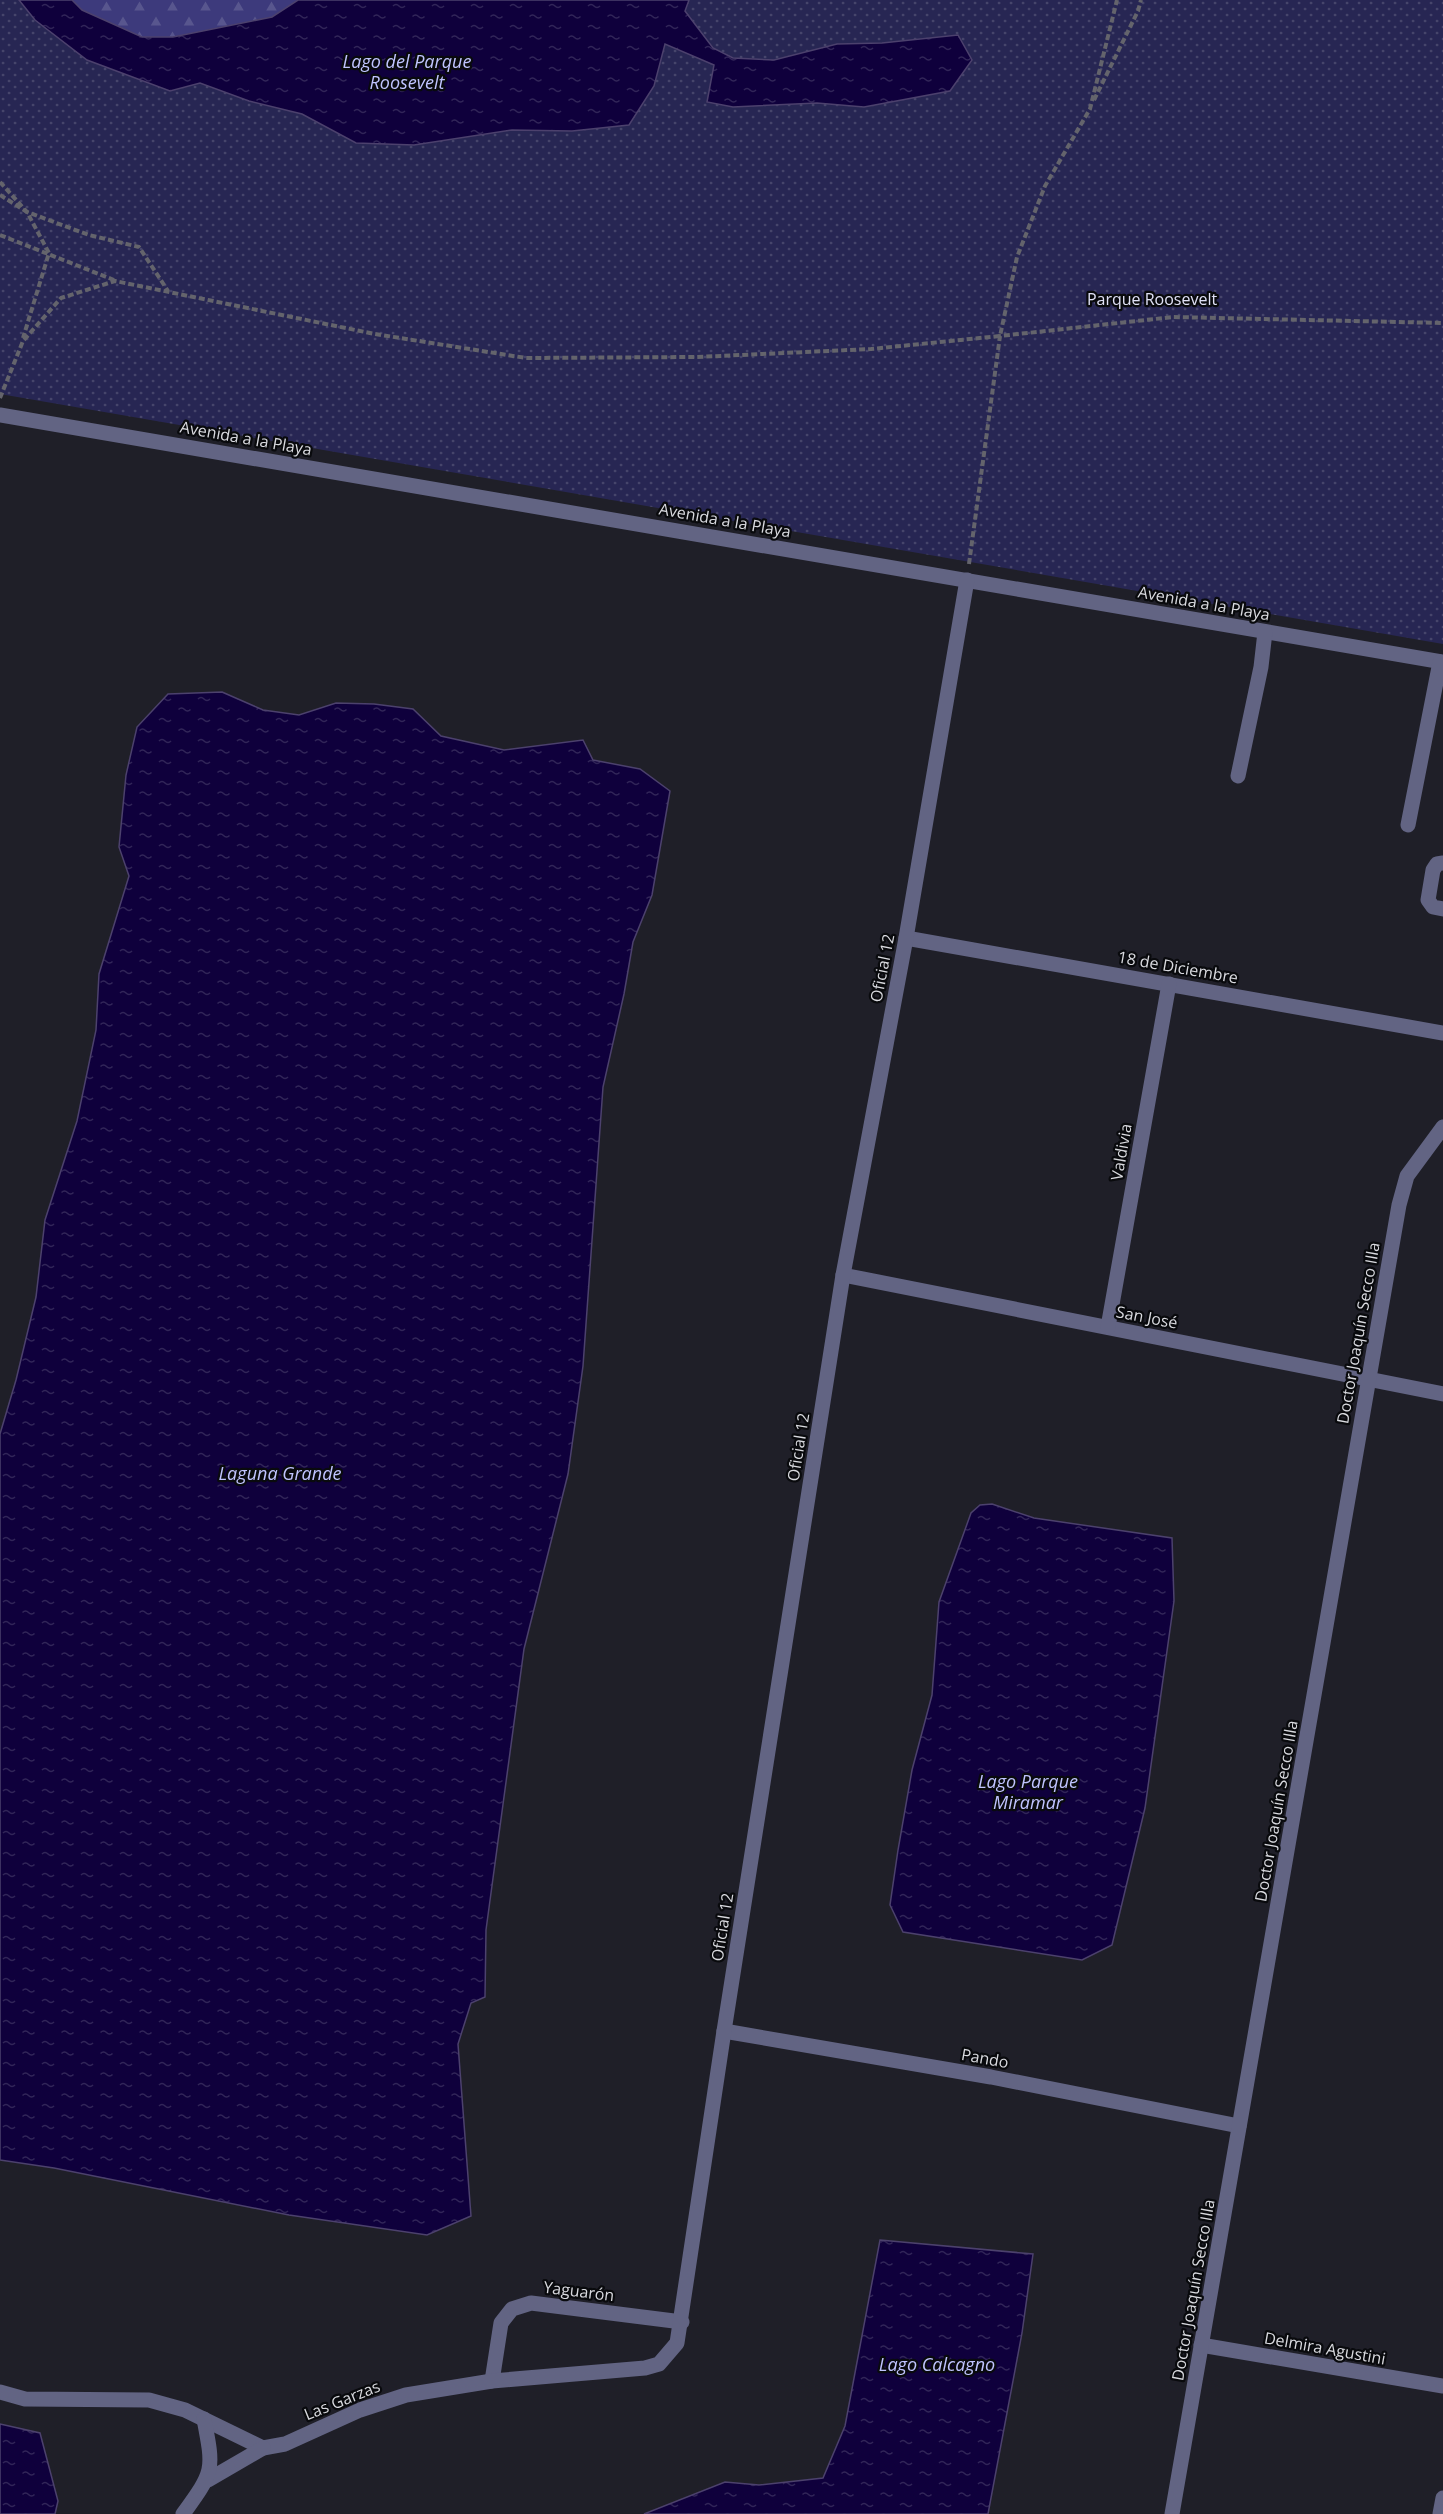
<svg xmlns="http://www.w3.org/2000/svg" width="1443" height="2514" font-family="'Open Sans',sans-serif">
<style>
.grass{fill:url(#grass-dots)}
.forest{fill:url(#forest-firs)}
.water{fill:url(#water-ripples);stroke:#4c416d;stroke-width:1.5}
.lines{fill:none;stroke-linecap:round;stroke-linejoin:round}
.path{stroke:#64646c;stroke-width:4;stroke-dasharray:6 3;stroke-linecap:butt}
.minor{stroke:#626483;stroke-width:15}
.labels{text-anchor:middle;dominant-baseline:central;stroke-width:4.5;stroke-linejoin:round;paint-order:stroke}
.park-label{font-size:16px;fill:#e0e1f6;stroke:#090a0d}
.street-label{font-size:16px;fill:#d9dadf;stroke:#090a0d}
.water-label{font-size:18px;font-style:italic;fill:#c0c4ff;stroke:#090a0d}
</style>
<defs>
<pattern id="grass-dots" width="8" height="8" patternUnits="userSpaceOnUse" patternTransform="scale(1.5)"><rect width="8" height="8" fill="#272653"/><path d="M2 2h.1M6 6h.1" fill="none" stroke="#46456b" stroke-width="1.8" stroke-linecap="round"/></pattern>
<pattern id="forest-firs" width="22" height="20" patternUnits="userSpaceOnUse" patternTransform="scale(1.5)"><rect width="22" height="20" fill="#3d3a7c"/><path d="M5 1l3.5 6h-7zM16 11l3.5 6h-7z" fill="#58568e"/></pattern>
<pattern id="water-ripples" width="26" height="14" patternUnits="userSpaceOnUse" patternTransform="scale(1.5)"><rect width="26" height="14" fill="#0f003c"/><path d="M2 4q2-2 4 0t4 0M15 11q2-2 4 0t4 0" fill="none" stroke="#312558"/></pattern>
</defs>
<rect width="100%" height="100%" fill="#1f1f28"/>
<!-- grass -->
<path class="grass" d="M 0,0 L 19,0 L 35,20 L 170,91 L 200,83 L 249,101 L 302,114 L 356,143 L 414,145 L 512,130 L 572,131 L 629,125 L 654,86 L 665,44 L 817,103 L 864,107 L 950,91 L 972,60 L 882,43 L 837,44 L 774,60 L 733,58 L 713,48 L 685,11 L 689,0 L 1443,0 L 1443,644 L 0,394 Z"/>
<!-- forest -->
<path class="forest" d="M 72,0 L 298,0 L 272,17 L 173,37 L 142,37 L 82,10 Z"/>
<!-- water -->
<g class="water">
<path d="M 19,0 L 72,0 L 82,10 L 142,37 L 173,37 L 272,17 L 298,0 L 689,0 L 685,11 L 713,48 L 733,58 L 774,60 L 837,44 L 882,43 L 958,35 L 972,60 L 950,91 L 864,107 L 817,103 L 733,107 L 707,102 L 714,65 L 665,44 L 654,86 L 629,125 L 572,131 L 512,130 L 414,145 L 356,143 L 302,114 L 249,101 L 200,83 L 170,91 L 87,60 L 35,20 Z"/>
<path d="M 222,692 L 263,710 L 299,715 L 336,703 L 374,704 L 413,709 L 441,736 L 504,750 L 583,740 L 593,760 L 640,769 L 670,791 L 652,895 L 633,942 L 624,994 L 603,1087 L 583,1366 L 568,1474 L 524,1649 L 486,1930 L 485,1997 L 471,2003 L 458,2044 L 471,2216 L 427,2235 L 289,2215 L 54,2168 L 0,2160 L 0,1434 L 16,1380 L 36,1297 L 45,1220 L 77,1121 L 96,1030 L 99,974 L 129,876 L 119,847 L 126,775 L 137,727 L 168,694 Z"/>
<path d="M 992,1504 L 1034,1518 L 1172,1538 L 1174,1601 L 1145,1808 L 1112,1945 L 1082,1960 L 903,1932 L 890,1905 L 898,1850 L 912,1770 L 932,1695 L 939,1602 L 971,1513 L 980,1505 Z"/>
<path d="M 880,2240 L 1033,2254 L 1022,2333 L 988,2514 L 644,2514 L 725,2482 L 759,2485 L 823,2478 L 845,2426 Z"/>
<path d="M 0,2424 L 40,2433 L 58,2501 L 55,2514 L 0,2514 Z"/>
</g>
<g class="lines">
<!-- path -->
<g class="path">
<path d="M 1094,100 L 1138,11 L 1141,0"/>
<path d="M 0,182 L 27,212 L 89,235 L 139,247 L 168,291"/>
<path d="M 0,195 L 27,212 L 49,253 L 23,338"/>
<path d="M 0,235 L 114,280"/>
<path d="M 0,398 L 23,341 L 61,298 L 115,281 L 375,334 L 526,358 L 697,357 L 871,349 L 1000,336 L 1017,257 L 1045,186 L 1090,109 L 1117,0"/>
<path d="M 969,564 L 1000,336 L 1173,317 L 1443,323"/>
</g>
<!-- minor -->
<g class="minor">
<path d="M 0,415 L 1443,662"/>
<path d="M 1238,776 L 1261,667 L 1265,632"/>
<path d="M 1408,825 L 1440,662"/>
<path d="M 1443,863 L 1437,864 L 1433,870 L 1428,900 L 1433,907 L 1443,909"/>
<path d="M 906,938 L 1443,1033"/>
<path d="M 843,1275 L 1443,1394"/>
<path d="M 1108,1327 L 1169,984"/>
<path d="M 724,2031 L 991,2077 L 1239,2126"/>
<path d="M 1201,2345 L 1443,2386"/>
<path d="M 492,2381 L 501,2323 L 512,2309 L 531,2303 L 682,2322"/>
<path d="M 0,2392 L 25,2399 L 149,2400 L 185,2410 L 263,2448 L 285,2444 L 360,2410 L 406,2395 L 492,2381 L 645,2368 L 659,2364 L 677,2343 L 724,2031 L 843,1275 L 906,938 L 967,580"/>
<path d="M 208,2480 L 263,2448"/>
<path d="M 183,2514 C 214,2471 214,2471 204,2419"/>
<path d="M 1172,2514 L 1399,1205 L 1407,1176 L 1443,1127"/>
<path d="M 1440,2514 L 1443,2498"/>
</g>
</g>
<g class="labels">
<!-- park labels -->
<g class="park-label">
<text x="1152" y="299">Parque Roosevelt</text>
</g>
<!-- street labels -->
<g class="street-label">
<text transform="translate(246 438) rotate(10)">Avenida a la Playa</text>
<text transform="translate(725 520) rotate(10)">Avenida a la Playa</text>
<text transform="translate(1204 603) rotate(10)">Avenida a la Playa</text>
<text transform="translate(1178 967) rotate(10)">18 de Diciembre</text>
<text transform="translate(882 968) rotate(-79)">Oficial 12</text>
<text transform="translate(1121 1152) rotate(-80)">Valdivia</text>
<text transform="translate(1147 1317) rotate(11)">San José</text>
<text transform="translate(1358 1333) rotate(-80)">Doctor Joaquín Secco Illa</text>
<text transform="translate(798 1447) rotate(-81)">Oficial 12</text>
<text transform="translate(1276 1811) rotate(-80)">Doctor Joaquín Secco Illa</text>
<text transform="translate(722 1927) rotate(-81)">Oficial 12</text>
<text transform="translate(985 2058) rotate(10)">Pando</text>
<text transform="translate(1193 2290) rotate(-80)">Doctor Joaquín Secco Illa</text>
<text transform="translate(579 2291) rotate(7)">Yaguarón</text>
<text transform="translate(1325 2348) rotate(10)">Delmira Agustini</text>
<text transform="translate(342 2400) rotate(-22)">Las Garzas</text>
</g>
<!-- water labels -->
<g class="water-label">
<text x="407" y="61">Lago del Parque<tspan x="407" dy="21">Roosevelt</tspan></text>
<text x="280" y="1473">Laguna Grande</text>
<text x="1028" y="1781">Lago Parque<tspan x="1028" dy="21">Miramar</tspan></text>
<text x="937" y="2364">Lago Calcagno</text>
</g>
</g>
</svg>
